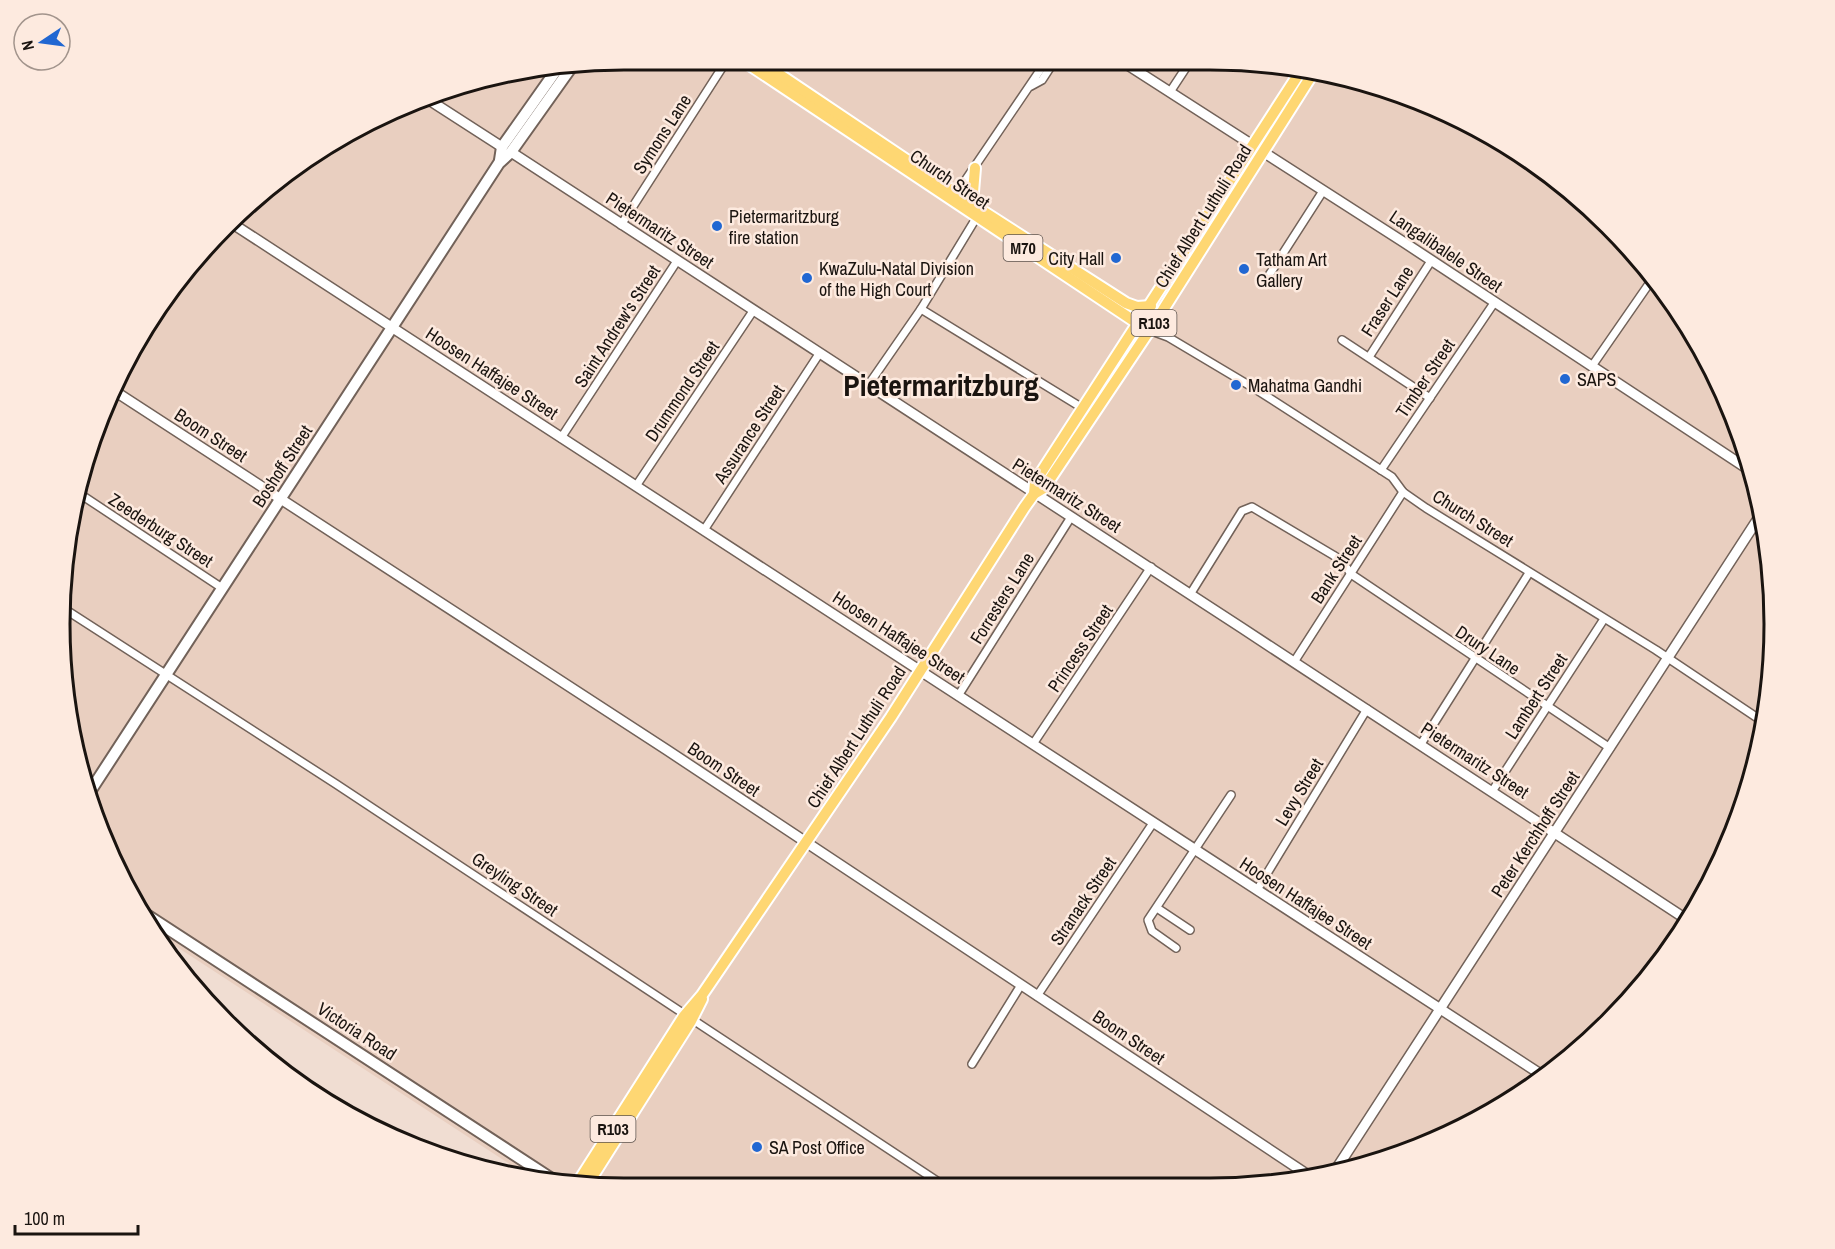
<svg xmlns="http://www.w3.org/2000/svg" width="1835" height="1249" font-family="'Archivo Narrow',sans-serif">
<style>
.built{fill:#e9cfc0}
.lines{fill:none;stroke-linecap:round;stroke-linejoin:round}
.minor-casing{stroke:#726259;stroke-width:10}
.tertiary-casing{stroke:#726259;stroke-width:12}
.secondary-casing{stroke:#726259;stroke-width:14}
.primary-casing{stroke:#fff;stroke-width:14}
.minor{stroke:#fff;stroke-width:7}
.tertiary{stroke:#fff;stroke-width:9}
.secondary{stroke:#fff;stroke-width:10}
.primary{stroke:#fed773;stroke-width:10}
.poi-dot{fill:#2167d2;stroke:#fdeadf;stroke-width:2}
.labels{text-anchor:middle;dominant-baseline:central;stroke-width:5;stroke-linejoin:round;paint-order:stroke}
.shield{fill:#fdeadf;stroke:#5e544e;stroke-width:1.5}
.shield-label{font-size:16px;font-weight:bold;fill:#1a1410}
.street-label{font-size:18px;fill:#1a1410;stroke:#fdeadf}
.poi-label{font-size:18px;fill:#1a1410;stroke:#fdeadf;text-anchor:start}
.town-label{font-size:30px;font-weight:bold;fill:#1a1410;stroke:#fdeadf}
.rim{fill:none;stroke:#1a1410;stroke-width:3}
</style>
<rect width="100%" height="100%" fill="#f0ddd2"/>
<!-- built -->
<path class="built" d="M 625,60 L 1210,60 L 1320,71 L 1460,118 L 1609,225 L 1680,311 L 1732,408 L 1764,514 L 1775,624 L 1764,734 L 1732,840 L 1680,938 L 1610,1023 L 1524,1094 L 1427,1146 L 1321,1178 L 1211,1189 L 625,1189 L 534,1180 L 157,934 L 135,906 L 71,735 L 61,587 L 103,409 L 177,281 L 311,155 L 443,90 Z"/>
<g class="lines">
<defs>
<g id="minor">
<path d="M 1031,86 L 1042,80 L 1055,60"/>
<path d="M 1170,92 L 1191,60"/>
<path d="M 954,197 L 1047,60"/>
<path d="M 621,225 L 727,60"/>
<path d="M 1264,283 L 1323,191"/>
<path d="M 921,309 L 1084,409"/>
<path d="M 1149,330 L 1168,337 L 1257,390 L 1392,477 L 1403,492 L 1426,508 L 1656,650 L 1765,723"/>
<path d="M 1342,340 L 1430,398"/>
<path d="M 1369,357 L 1431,261"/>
<path d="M 1592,366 L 1653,278"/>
<path d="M 869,384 L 921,309 L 978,215"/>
<path d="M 561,438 L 677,261"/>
<path d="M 1381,470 L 1494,303"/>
<path d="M 636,486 L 753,311"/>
<path d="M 83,496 L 222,588"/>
<path d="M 704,530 L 819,354"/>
<path d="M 1191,593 L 1242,511 L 1252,507 L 1333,555 L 1342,561 L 1351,574 L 1610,748"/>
<path d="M 63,608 L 336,784 L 949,1189"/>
<path d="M 1294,662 L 1403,492"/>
<path d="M 958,696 L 1071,517"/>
<path d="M 1033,744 L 1151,567"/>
<path d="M 1421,744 L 1529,573"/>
<path d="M 1493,790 L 1604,619"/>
<path d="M 1257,890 L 1367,709"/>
<path d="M 1157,908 L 1190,930"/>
<path d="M 1176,948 L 1152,931 L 1148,920 L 1231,795"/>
<path d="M 1037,996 L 1153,823"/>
<path d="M 972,1064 L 1021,985"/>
</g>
<g id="tertiary">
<path d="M 1120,60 L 1405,243 L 1751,471"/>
<path d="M 426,98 L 502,147"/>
<path d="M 511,152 C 903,410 1298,662 1689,921"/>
<path d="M 236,226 L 1545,1077"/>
<path d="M 113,390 L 667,750 L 1314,1179"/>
<path d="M 1333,1174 L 1763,511"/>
</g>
<g id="secondary">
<path d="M 500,160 L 502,147 L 555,72"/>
<path d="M 91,790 L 499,163 L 511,152 L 570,69"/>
<path d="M 136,908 L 558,1183"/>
</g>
<g id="primary">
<path d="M 742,60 L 1140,325"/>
<path d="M 758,60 L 981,210 L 1126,303 L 1137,307 L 1151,306"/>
<path d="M 972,204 L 975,168"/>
<path d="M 1034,494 L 1035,482 L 1302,69"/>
<path d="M 577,1184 L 684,1016 L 702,995 L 891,717 L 1024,508 L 1034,494 L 1044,488 L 1163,310 L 1315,70"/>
<path d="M 587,1185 L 691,1021 L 702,999"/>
</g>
</defs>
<!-- minor casing -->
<use href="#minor" class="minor-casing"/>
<!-- tertiary casing -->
<use href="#tertiary" class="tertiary-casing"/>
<!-- secondary casing -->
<use href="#secondary" class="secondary-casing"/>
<!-- primary casing -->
<use href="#primary" class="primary-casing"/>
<!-- minor -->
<use href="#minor" class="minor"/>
<!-- tertiary -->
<use href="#tertiary" class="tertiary"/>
<!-- secondary -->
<use href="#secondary" class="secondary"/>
<!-- primary -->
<use href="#primary" class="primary"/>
</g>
<!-- markers -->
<g class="poi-dot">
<circle cx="717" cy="226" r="6"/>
<circle cx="1116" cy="258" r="6"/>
<circle cx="1244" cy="269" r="6"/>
<circle cx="807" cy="278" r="6"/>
<circle cx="1565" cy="379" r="6"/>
<circle cx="1236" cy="385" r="6"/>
<circle cx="757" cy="1147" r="6"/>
</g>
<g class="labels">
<!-- shield labels -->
<g class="shield">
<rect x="1003.5" y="235" width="39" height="26" rx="4.5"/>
<rect x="1131.5" y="310" width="45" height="26" rx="4.5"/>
<rect x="590.5" y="1116" width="45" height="26" rx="4.5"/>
</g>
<g class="shield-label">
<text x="1023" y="248">M70</text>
<text x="1154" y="323">R103</text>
<text x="613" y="1129">R103</text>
</g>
<!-- street labels -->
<g class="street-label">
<text transform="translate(662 134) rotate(-57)">Symons Lane</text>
<text transform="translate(950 179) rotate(34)">Church Street</text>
<text transform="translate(1203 216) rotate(-58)">Chief Albert Luthuli Road</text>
<text transform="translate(660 230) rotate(33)">Pietermaritz Street</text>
<text transform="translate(1446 251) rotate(34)">Langalibalele Street</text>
<text transform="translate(1387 301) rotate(-57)">Fraser Lane</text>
<text transform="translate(617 326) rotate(-57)">Saint Andrew's Street</text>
<text transform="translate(492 373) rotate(33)">Hoosen Haffajee Street</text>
<text transform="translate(1425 378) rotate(-56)">Timber Street</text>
<text transform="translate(682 391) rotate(-56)">Drummond Street</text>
<text transform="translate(749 434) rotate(-57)">Assurance Street</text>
<text transform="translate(211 435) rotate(33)">Boom Street</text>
<text transform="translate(282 466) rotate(-57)">Boshoff Street</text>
<text transform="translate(1067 495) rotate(32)">Pietermaritz Street</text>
<text transform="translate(1473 518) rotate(32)">Church Street</text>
<text transform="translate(161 530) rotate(33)">Zeederburg Street</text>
<text transform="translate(1336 569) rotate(-57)">Bank Street</text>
<text transform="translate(1002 598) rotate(-58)">Forresters Lane</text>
<text transform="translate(899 637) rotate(33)">Hoosen Haffajee Street</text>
<text transform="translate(1080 648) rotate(-56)">Princess Street</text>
<text transform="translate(1488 650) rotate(34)">Drury Lane</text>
<text transform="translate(1536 696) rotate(-57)">Lambert Street</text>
<text transform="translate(856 737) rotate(-57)">Chief Albert Luthuli Road</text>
<text transform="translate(1475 760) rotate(33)">Pietermaritz Street</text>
<text transform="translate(724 769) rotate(34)">Boom Street</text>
<text transform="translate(1299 792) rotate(-59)">Levy Street</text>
<text transform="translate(1535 834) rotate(-57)">Peter Kerchhoff Street</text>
<text transform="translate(515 884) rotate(34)">Greyling Street</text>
<text transform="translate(1083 901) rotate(-56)">Stranack Street</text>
<text transform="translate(1306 903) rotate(33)">Hoosen Haffajee Street</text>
<text transform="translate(357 1031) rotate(33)">Victoria Road</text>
<text transform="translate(1129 1037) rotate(34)">Boom Street</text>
</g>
<!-- poi labels -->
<g class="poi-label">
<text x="729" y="216">Pietermaritzburg<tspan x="729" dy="21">fire station</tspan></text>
<text x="1104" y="258" text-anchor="end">City Hall</text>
<text x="1256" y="259">Tatham Art<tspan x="1256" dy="21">Gallery</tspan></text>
<text x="819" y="268">KwaZulu-Natal Division<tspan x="819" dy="21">of the High Court</tspan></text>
<text x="1577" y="379">SAPS</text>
<text x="1248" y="385">Mahatma Gandhi</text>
<text x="769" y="1147">SA Post Office</text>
</g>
<!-- town labels -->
<g class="town-label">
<text x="941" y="385">Pietermaritzburg</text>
</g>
</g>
<!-- crop -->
<path d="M0 0H1835V1249H0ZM624 70H1210A554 554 0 0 1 1764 624V624A554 554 0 0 1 1210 1178H624A554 554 0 0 1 70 624V624A554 554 0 0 1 624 70Z" fill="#fdeadf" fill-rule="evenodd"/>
<path class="rim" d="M624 70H1210A554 554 0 0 1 1764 624V624A554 554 0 0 1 1210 1178H624A554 554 0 0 1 70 624V624A554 554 0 0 1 624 70Z"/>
<!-- north arrow -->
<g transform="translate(42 42) rotate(257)"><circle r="28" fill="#fdeadf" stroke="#a2948c" stroke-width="1.5"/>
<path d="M0-4.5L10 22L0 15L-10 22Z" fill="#2167d2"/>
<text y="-9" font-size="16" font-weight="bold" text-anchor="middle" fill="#1a1410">N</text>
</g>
<!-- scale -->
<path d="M15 1225v9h123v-9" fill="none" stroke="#1a1410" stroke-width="3"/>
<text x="24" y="1225" font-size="18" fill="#1a1410" stroke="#fdeadf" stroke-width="4.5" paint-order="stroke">100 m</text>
</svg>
